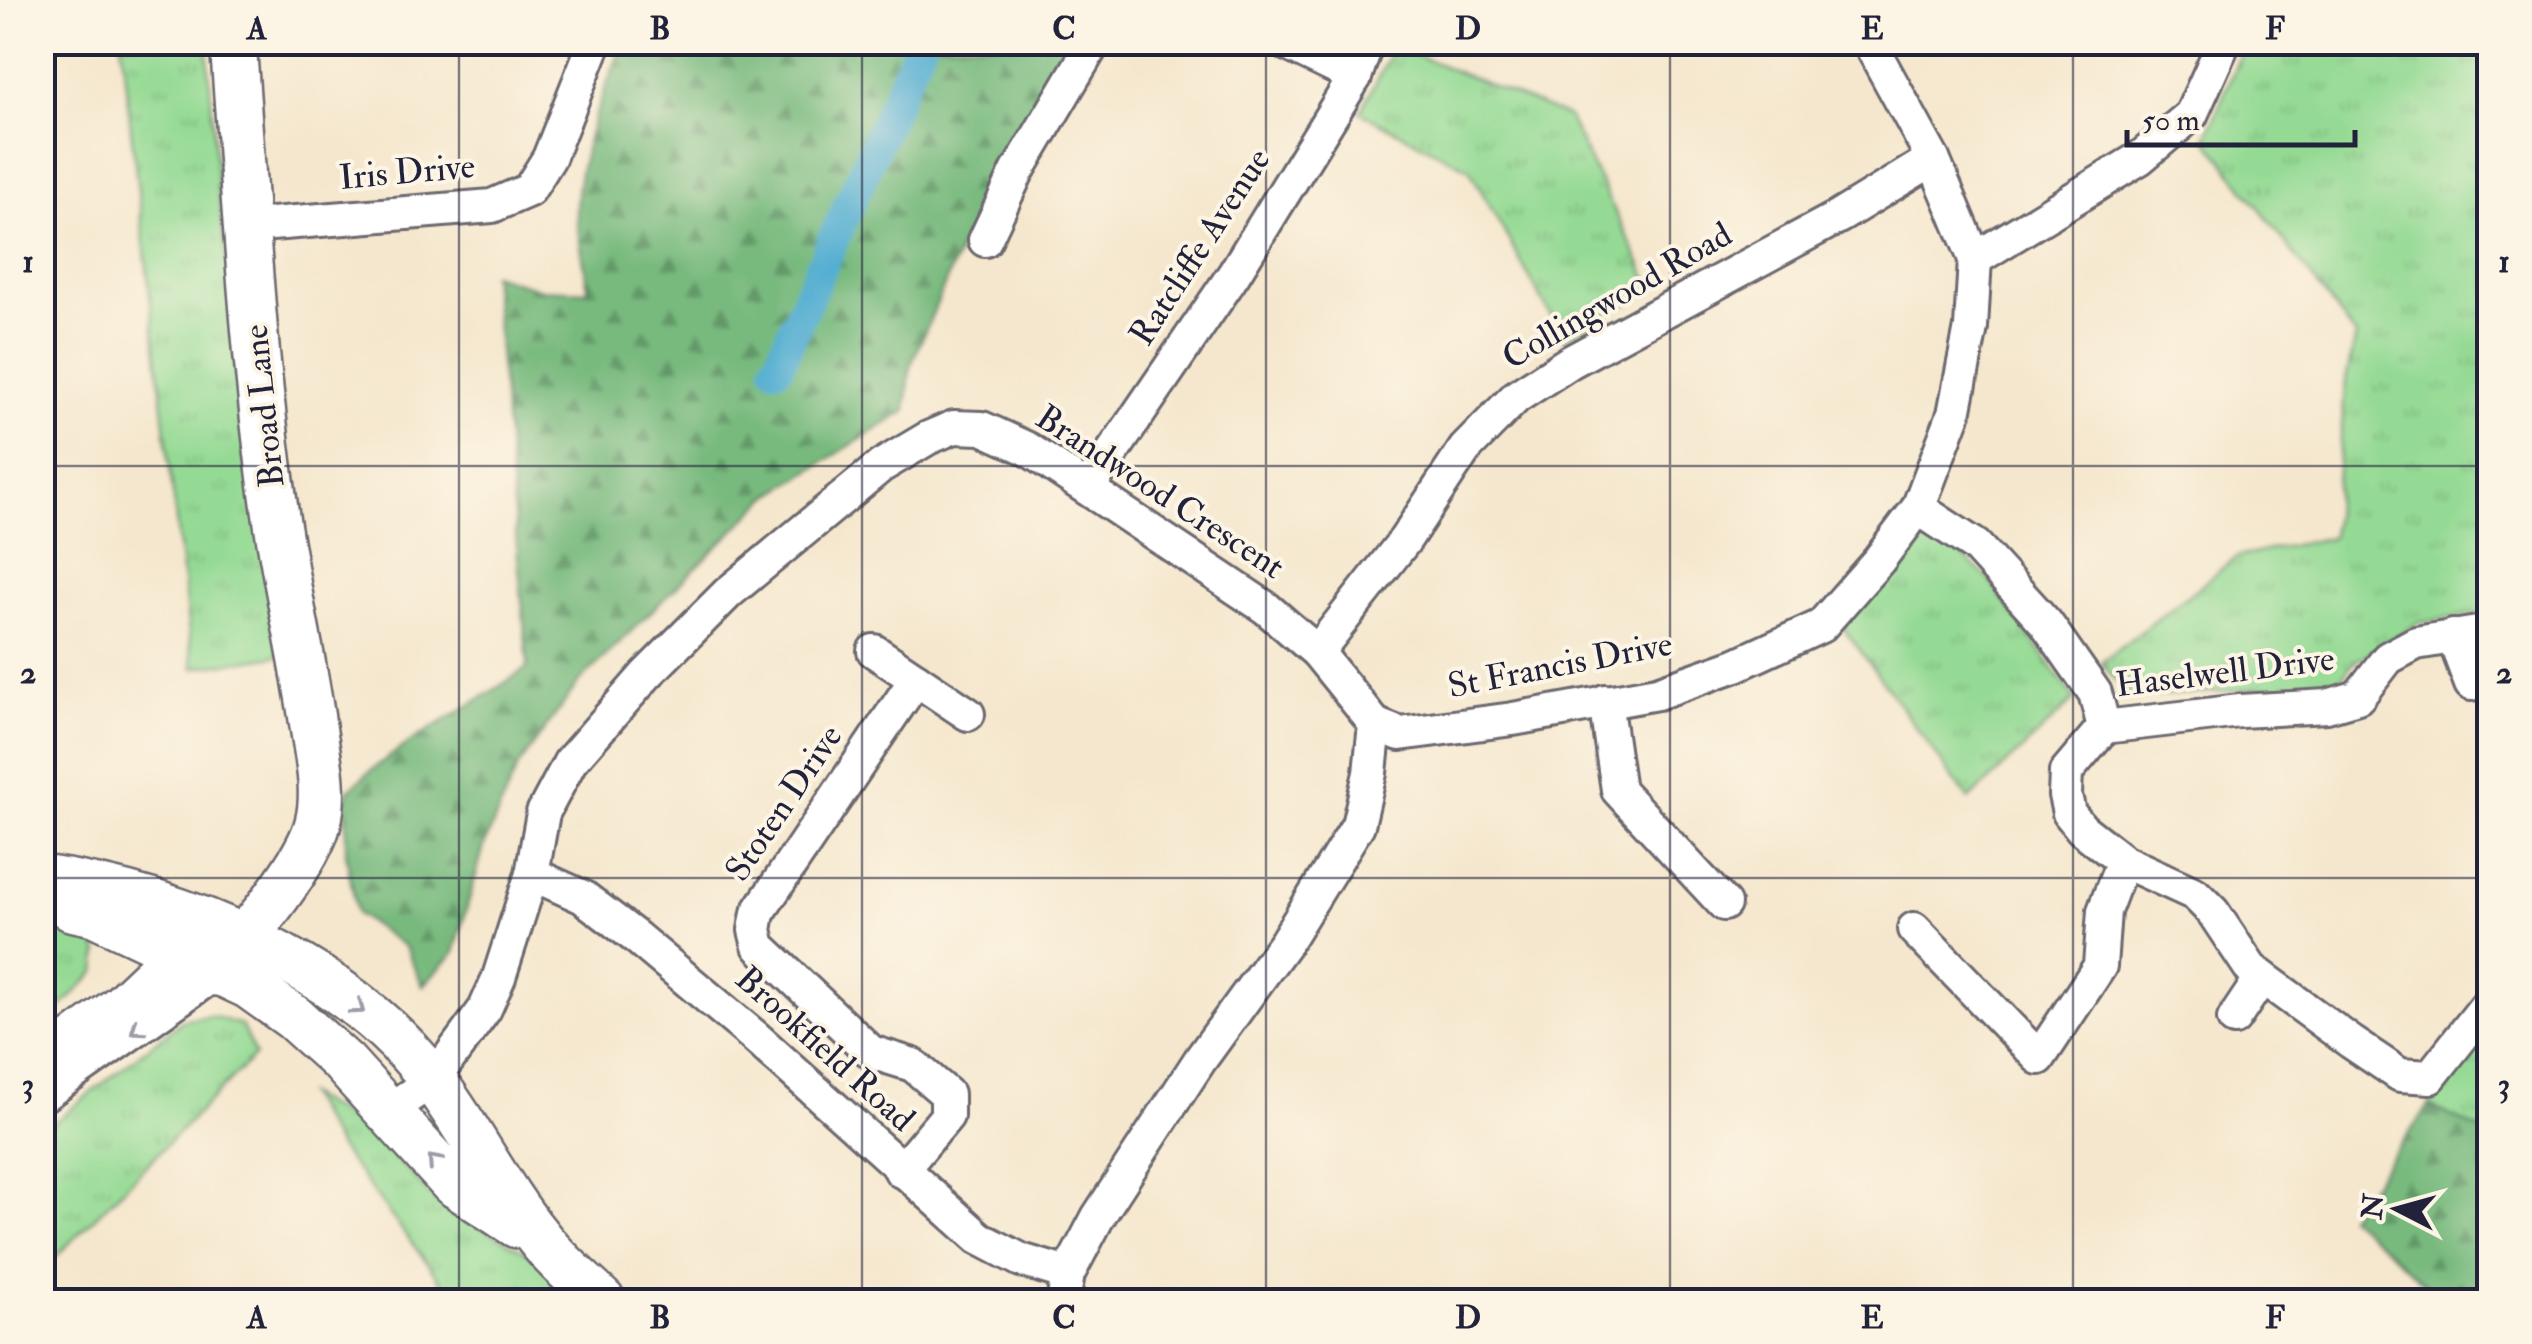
<svg xmlns="http://www.w3.org/2000/svg" width="2532" height="1344" font-family="'IM FELL Double Pica',serif">
<style>
.grass{fill:url(#grass-tufts);stroke:#5c7e68;stroke-width:2.5}
.forest{fill:url(#forest-firs);stroke:#4d6e5c;stroke-width:2.5}
.lines{fill:none;stroke-linecap:round;stroke-linejoin:round}
.canal{stroke:#54afd2;stroke-width:32}
.street-casing{stroke:#6c676e;stroke-width:38}
.secondary-casing{stroke:#6c676e;stroke-width:50}
.street{stroke:#fff;stroke-width:32}
.secondary{stroke:#fff;stroke-width:45}
.oneway{stroke:#9c9ca7}
.grid{fill:none;stroke:#22223b;stroke-width:2.5;stroke-opacity:0.55}
.labels{text-anchor:middle;dominant-baseline:central;stroke-width:8;stroke-linejoin:round;paint-order:stroke}
.street-label{font-size:35px;fill:#22223b;stroke:#fcf5e5}
.neatline{fill:none;stroke:#22223b;stroke-width:4}
.grid-label{font-size:32px;text-anchor:middle;font-weight:bold;fill:#22223b}
</style>
<defs>
<pattern id="grass-tufts" width="24" height="20" patternUnits="userSpaceOnUse" patternTransform="scale(2.5)"><rect width="24" height="20" fill="#95da94"/><path d="M3 7l-1-3M5 7V3M7 7l1-3M15 17l-1-3M17 17v-4M19 17l1-3" fill="none" stroke="#80bb80"/></pattern>
<pattern id="forest-firs" width="22" height="20" patternUnits="userSpaceOnUse" patternTransform="scale(2.5)"><rect width="22" height="20" fill="#78ba7e"/><path d="M5 1l3.5 6h-7zM16 11l3.5 6h-7z" fill="#629768"/></pattern>
</defs>
<rect width="100%" height="100%" fill="#fcf5e5"/>
<filter id="ink" filterUnits="userSpaceOnUse"><feTurbulence type="fractalNoise" baseFrequency=".01" numOctaves="2"/><feDisplacementMap in="SourceGraphic" scale="20" xChannelSelector="R" yChannelSelector="G"/><feConvolveMatrix kernelMatrix="1 2 1 2 8 2 1 2 1" color-interpolation-filters="sRGB"/></filter>
<filter id="wash" filterUnits="userSpaceOnUse"><feTurbulence type="fractalNoise" baseFrequency=".0048" numOctaves="4" result="noise"/><feDisplacementMap in="SourceGraphic" scale="40" xChannelSelector="R" yChannelSelector="G"/><feGaussianBlur stdDeviation="2.25" result="paint"/><feColorMatrix in="noise" values="0 0 0 0 0 0 0 0 0 0 0 0 0 0 0 0 0 1.4 0 .05"/><feComposite in="paint" operator="in"/></filter>
<g filter="url(#wash)">
<rect width="100%" height="100%" fill="#f5e7cd"/>
<!-- grass -->
<g class="grass">
<path d="M 121,43 L 207,43 L 218,191 L 279,656 L 193,668 Z"/>
<path d="M 2245,43 L 2489,43 L 2489,612 L 2418,623 L 2353,663 L 2337,684 L 2129,697 L 2101,663 L 2237,557 L 2332,537 L 2346,379 L 2356,336 L 2206,138 Z"/>
<path d="M 1394,46 L 1568,117 L 1653,289 L 1564,339 L 1469,169 L 1360,112 Z"/>
<path d="M 1915,535 L 1943,539 L 1987,577 L 2075,699 L 1969,800 L 1838,620 Z"/>
<path d="M 43,926 L 83,928 L 99,952 L 96,972 L 43,1025 Z"/>
<path d="M 212,1016 L 241,1025 L 255,1055 L 43,1270 L 43,1131 L 184,1019 Z"/>
<path d="M 2489,1021 L 2489,1134 L 2429,1106 Z"/>
<path d="M 307,1095 L 365,1127 L 439,1203 L 542,1261 L 585,1301 L 456,1301 L 334,1141 Z"/>
</g>
<!-- forest -->
<g class="forest">
<path d="M 623,43 L 1084,43 L 1027,123 L 960,248 L 910,367 L 906,411 L 769,496 L 579,682 L 517,768 L 484,846 L 454,953 L 423,986 L 405,947 L 357,914 L 346,855 L 346,793 C 398,741 469,710 528,667 L 492,274 L 541,289 L 588,291 C 586,265 575,227 576,206 C 579,148 603,95 623,43 Z"/>
<path d="M 2429,1106 L 2489,1134 L 2489,1301 L 2445,1301 L 2348,1216 Z"/>
</g>
<g class="lines">
<!-- canal -->
<path class="canal" d="M 777,367 L 921,42"/>
</g>
</g>
<g filter="url(#ink)">
<g class="lines">
<defs>
<g id="street">
<path d="M 1283,42 L 1355,77"/>
<path d="M 247,226 L 492,206 L 529,190 L 549,158 L 595,42"/>
<path d="M 985,240 L 1017,172 L 1094,42"/>
<path d="M 1975,259 L 2140,158 L 2191,115 L 2224,42"/>
<path d="M 1088,488 L 1234,274 L 1355,77 L 1367,42"/>
<path d="M 1918,508 L 1976,546 L 2046,623 L 2095,693 L 2104,727"/>
<path d="M 2453,636 L 2471,684"/>
<path d="M 874,651 L 968,714"/>
<path d="M 1317,652 L 1405,540 L 1465,449 L 1516,397 L 1570,362 L 1840,216 L 1933,159"/>
<path d="M 1605,701 L 1618,790 L 1724,904"/>
<path d="M 1375,724 L 1400,734 L 1513,719 L 1657,693 L 1736,665 L 1821,626 L 1879,560 L 1918,508 L 1954,414 L 1971,327 L 1975,259 L 1933,159 L 1869,42"/>
<path d="M 2104,727 L 2066,772 L 2065,795 L 2069,813 L 2082,829 L 2123,861 L 2195,894 L 2213,912 L 2251,969 L 2351,1042 L 2400,1075 L 2430,1077 L 2490,1001"/>
<path d="M 2104,727 L 2240,711 L 2327,706 L 2358,697 L 2388,658 L 2416,643 L 2490,631"/>
<path d="M 532,874 L 583,897 L 637,938 L 754,1036 L 979,1238 L 1021,1260 L 1068,1274"/>
<path d="M 1914,929 L 2039,1058 L 2100,966 L 2104,911 L 2123,861"/>
<path d="M 2234,1019 L 2262,977"/>
<path d="M 42,1096 L 216,973"/>
<path d="M 389,1110 L 433,1080 L 485,1009 L 499,977 L 532,874 L 543,813 L 570,762 L 646,675 L 728,593 L 881,466 L 928,438 L 954,427 L 982,428 L 1028,449 L 1266,608 L 1317,652 L 1375,724 L 1370,773 L 1358,825 L 1285,943 L 1200,1060 L 1098,1217 L 1068,1274 L 1063,1302"/>
<path d="M 901,1171 L 947,1116 L 947,1094 L 913,1065 L 871,1052 L 759,946 L 755,930 L 758,913 L 916,679"/>
</g>
<g id="secondary">
<path d="M 42,878 C 181,898 344,965 432,1079 C 470,1129 498,1188 538,1237 C 556,1261 581,1281 603,1302"/>
<path d="M 71,908 L 94,913 L 249,986 L 294,1018 L 344,1063 L 453,1183 L 517,1225"/>
<path d="M 216,973 C 244,939 308,864 318,823 C 326,792 318,758 313,726 C 302,651 284,577 274,502 C 252,350 245,196 233,42"/>
<path d="M 42,1078 L 52,1059 L 123,1006 L 198,935"/>
</g>
</defs>
<!-- street casing -->
<use href="#street" class="street-casing"/>
<!-- secondary casing -->
<use href="#secondary" class="secondary-casing"/>
<!-- street -->
<use href="#street" class="street"/>
<!-- secondary -->
<use href="#secondary" class="secondary"/>
</g>
<!-- one-way arrows -->
<defs><path id="oneway-chevron" d="M-2-3.5L2.5 0L-2 3.5" fill="none" stroke-width="1.6" stroke-linecap="round" stroke-linejoin="round" transform="scale(2.5)"/></defs>
<g class="oneway">
<use href="#oneway-chevron" transform="translate(358 1008) rotate(36)"/>
<use href="#oneway-chevron" transform="translate(137 1029) rotate(145)"/>
<use href="#oneway-chevron" transform="translate(434 1161) rotate(-132)"/>
</g>
</g>
<!-- grid -->
<path class="grid" d="M 459,42 L 459,1302M 862,42 L 862,1302M 1266,42 L 1266,1302M 1670,42 L 1670,1302M 2073,42 L 2073,1302M 42,466 L 2490,466M 42,878 L 2490,878"/>
<g class="labels">
<!-- street labels -->
<g class="street-label">
<text transform="translate(407 172) rotate(-5)">Iris Drive</text>
<text transform="translate(1200 247) rotate(-57)">Ratcliffe Avenue</text>
<text transform="translate(1617 296) rotate(-30)">Collingwood Road</text>
<text transform="translate(264 406) rotate(-96)">Broad Lane</text>
<text transform="translate(1160 492) rotate(33)">Brandwood Crescent</text>
<text transform="translate(1560 665) rotate(-11)">St Francis Drive</text>
<text transform="translate(2225 672) rotate(-7)">Haselwell Drive</text>
<text transform="translate(784 803) rotate(-56)">Stoten Drive</text>
<text transform="translate(825 1049) rotate(42)">Brookfield Road</text>
</g>
</g>
<!-- margin -->
<rect width="2532" height="1344" fill="none" stroke="#fcf5e5" stroke-width="110"/>
<!-- north arrow -->
<g transform="translate(2397 1209) rotate(276)" stroke="#fcf5e5" stroke-width="8" paint-order="stroke">
<path d="M0-8L18 38L0 25L-18 38Z" fill="#22223b"/>
<text y="-15" font-size="28" font-weight="bold" text-anchor="middle" fill="#22223b">N</text>
</g>
<!-- scale -->
<path d="M2127 130v15h228v-15" fill="none" stroke="#22223b" stroke-width="5"/>
<text x="2142" y="130" font-size="30" fill="#22223b" stroke="#fcf5e5" stroke-width="8" paint-order="stroke">50 m</text>
<rect x="55" y="55" width="2422" height="1234" class="neatline"/>
<g class="grid-label">
<text x="257" y="39">A</text>
<text x="660" y="39">B</text>
<text x="1064" y="39">C</text>
<text x="1468" y="39">D</text>
<text x="1872" y="39">E</text>
<text x="2275" y="39">F</text>
<text x="28" y="272">1</text>
<text x="2504" y="272">1</text>
<text x="28" y="683">2</text>
<text x="2504" y="683">2</text>
<text x="28" y="1095">3</text>
<text x="2504" y="1095">3</text>
<text x="257" y="1328">A</text>
<text x="660" y="1328">B</text>
<text x="1064" y="1328">C</text>
<text x="1468" y="1328">D</text>
<text x="1872" y="1328">E</text>
<text x="2275" y="1328">F</text>
</g>
</svg>
